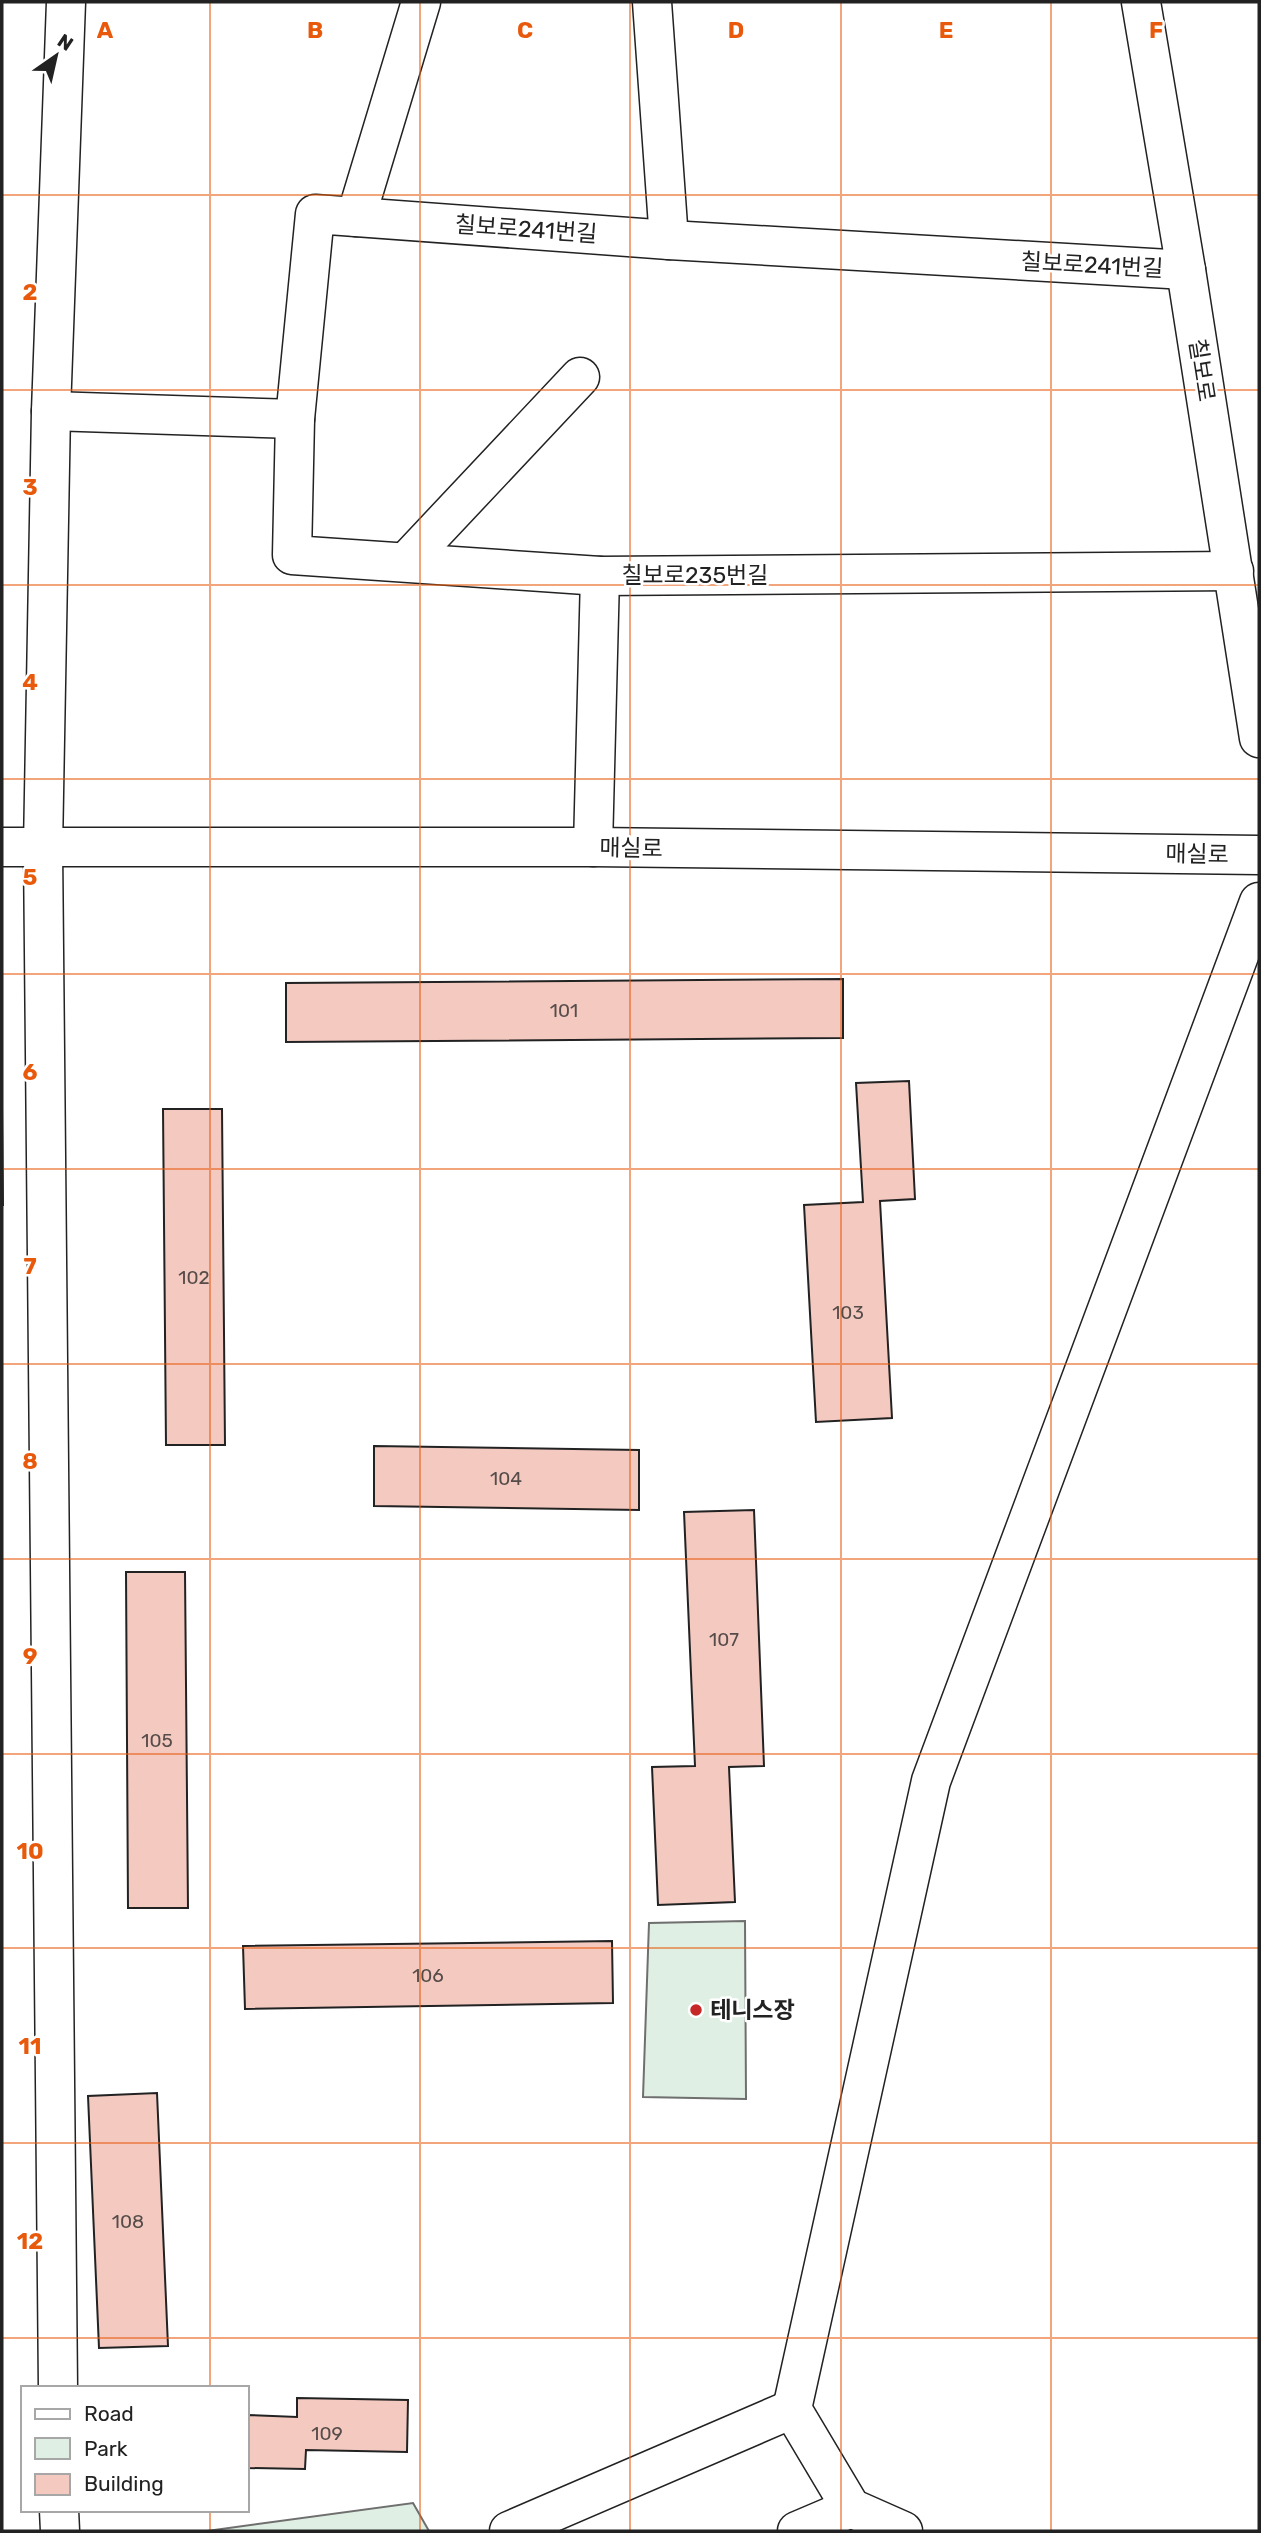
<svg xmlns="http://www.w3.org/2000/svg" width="1261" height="2533" font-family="Rubik,'Noto Sans KR',sans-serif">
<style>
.green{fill:#e0efe3;stroke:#6f6f6f;stroke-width:2}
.building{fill:#f3c9c0;stroke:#222;stroke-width:2}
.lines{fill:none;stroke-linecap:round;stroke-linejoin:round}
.minor-casing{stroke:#222;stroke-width:41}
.tertiary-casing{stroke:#222;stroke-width:41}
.minor{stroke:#fff;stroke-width:38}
.tertiary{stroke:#fff;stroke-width:38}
.grid{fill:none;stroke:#e8590c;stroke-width:2;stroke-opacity:0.55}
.poi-dot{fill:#c62828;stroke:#fff;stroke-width:2.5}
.labels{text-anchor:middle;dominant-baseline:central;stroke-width:5;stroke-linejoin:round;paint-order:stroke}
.number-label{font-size:19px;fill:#564c4a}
.street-label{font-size:23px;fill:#222;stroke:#fff}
.poi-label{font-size:23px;font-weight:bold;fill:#222;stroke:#fff;text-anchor:start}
.grid-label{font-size:23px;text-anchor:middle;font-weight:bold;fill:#e8590c;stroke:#fff;stroke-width:5;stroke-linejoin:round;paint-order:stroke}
</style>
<rect width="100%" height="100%" fill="#fff"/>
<!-- green -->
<g class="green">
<path d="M 745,1921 L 746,2099 L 643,2097 L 649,1923 Z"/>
<path d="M 413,2503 L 429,2531 L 207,2531 Z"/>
</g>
<!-- building -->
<g class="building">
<path d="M 843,979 L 843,1038 L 286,1042 L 286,983 Z"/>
<path d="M 909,1081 L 915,1199 L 880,1201 L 892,1418 L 816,1422 L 804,1205 L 863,1202 L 856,1083 Z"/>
<path d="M 2,1107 L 3,1205 L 2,1205 Z"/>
<path d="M 163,1109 L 222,1109 L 225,1445 L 166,1445 Z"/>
<path d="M 374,1446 L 639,1450 L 639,1510 L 374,1506 Z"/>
<path d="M 754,1510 L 764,1766 L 729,1767 L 735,1902 L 658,1905 L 652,1767 L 695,1766 L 684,1512 Z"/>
<path d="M 126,1572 L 185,1572 L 188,1908 L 128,1908 Z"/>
<path d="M 612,1941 L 613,2003 L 245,2009 L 243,1946 Z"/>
<path d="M 157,2093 L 168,2346 L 99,2348 L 88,2096 Z"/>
<path d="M 297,2398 L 408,2400 L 407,2452 L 306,2450 L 305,2469 L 247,2468 L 247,2415 L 297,2417 Z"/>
</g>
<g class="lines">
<defs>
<g id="minor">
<path d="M 652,2 L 669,240"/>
<path d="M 356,217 L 421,2"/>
<path d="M 51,411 L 295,419 L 315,214 L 669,240 L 1186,270"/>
<path d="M 295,419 L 292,555 L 600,576 L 1234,571"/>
<path d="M 406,562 L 580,377"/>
<path d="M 593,847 L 600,576"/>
<path d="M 58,2388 L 43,848 L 51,411 L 66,2"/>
<path d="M 59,2510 L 60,2531"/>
<path d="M 509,2531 L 792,2409"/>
<path d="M 797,2531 L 851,2508"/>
<path d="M 903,2531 L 851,2508 L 792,2409 L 931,1781 L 1259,902"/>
</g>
<g id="tertiary">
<path d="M 1141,2 L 1186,270 L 1259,738"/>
<path d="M 2,847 L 593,847 L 1259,855"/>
</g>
</defs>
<!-- minor casing -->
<use href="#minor" class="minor-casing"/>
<!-- tertiary casing -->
<use href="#tertiary" class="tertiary-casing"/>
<!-- minor -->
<use href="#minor" class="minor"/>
<!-- tertiary -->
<use href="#tertiary" class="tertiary"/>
</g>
<!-- grid -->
<path class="grid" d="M 210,2 L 210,2388M 420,2 L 420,2531M 630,2 L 630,2531M 841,2 L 841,2531M 1051,2 L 1051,2531M 2,195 L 1259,195M 2,390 L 1259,390M 2,585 L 1259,585M 2,779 L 1259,779M 2,974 L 1259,974M 2,1169 L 1259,1169M 2,1364 L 1259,1364M 2,1559 L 1259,1559M 2,1754 L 1259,1754M 2,1948 L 1259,1948M 2,2143 L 1259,2143M 2,2338 L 1259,2338M 210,2510 L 210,2531"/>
<!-- markers -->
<circle class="poi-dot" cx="696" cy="2010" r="7"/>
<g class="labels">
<!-- number labels -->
<g class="number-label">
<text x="564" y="1010">101</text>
<text x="194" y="1277">102</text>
<text x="848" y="1312">103</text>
<text x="506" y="1478">104</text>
<text x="724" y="1639">107</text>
<text x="157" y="1740">105</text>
<text x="428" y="1975">106</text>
<text x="128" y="2221">108</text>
<text x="327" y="2433">109</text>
</g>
<!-- street labels -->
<g class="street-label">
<text transform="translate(526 229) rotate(4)">칠보로241번길</text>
<text transform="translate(1092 265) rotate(3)">칠보로241번길</text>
<text transform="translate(1202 370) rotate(81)">칠보로</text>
<text x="695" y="575">칠보로235번길</text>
<text transform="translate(631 848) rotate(1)">매실로</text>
<text transform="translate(1197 854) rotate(1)">매실로</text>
</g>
<!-- poi labels -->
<g class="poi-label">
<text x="710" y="2010">테니스장</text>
</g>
</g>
<g class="grid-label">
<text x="105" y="38">A</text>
<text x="315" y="38">B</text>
<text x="525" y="38">C</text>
<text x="736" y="38">D</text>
<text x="946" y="38">E</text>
<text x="1156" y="38">F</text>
<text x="30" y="300">2</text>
<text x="30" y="495">3</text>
<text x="30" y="690">4</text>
<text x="30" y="885">5</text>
<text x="30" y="1080">6</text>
<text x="30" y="1274">7</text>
<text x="30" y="1469">8</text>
<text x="30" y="1664">9</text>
<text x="30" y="1859">10</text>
<text x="30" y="2054">11</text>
<text x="30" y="2249">12</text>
</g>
<!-- border -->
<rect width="1261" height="2533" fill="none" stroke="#222222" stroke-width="7"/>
<!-- legend -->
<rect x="21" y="2386" width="228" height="126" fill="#ffffff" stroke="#a7a7a7" stroke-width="2"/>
<rect x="35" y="2409" width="35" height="10" fill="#ffffff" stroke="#a7a7a7" stroke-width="2"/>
<text x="84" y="2421" font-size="21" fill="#222222">Road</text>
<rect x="35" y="2438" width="35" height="21" fill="#e0efe3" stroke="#a7a7a7" stroke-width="2"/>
<text x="84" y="2456" font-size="21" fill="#222222">Park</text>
<rect x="35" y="2474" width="35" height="21" fill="#f3c9c0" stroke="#a7a7a7" stroke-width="2"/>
<text x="84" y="2491" font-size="21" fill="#222222">Building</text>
<!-- north arrow -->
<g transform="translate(56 56) rotate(34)" stroke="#ffffff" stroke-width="5" paint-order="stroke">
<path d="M0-5L12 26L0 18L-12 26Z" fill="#222222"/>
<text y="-10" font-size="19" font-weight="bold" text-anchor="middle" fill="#222222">N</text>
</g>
</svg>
